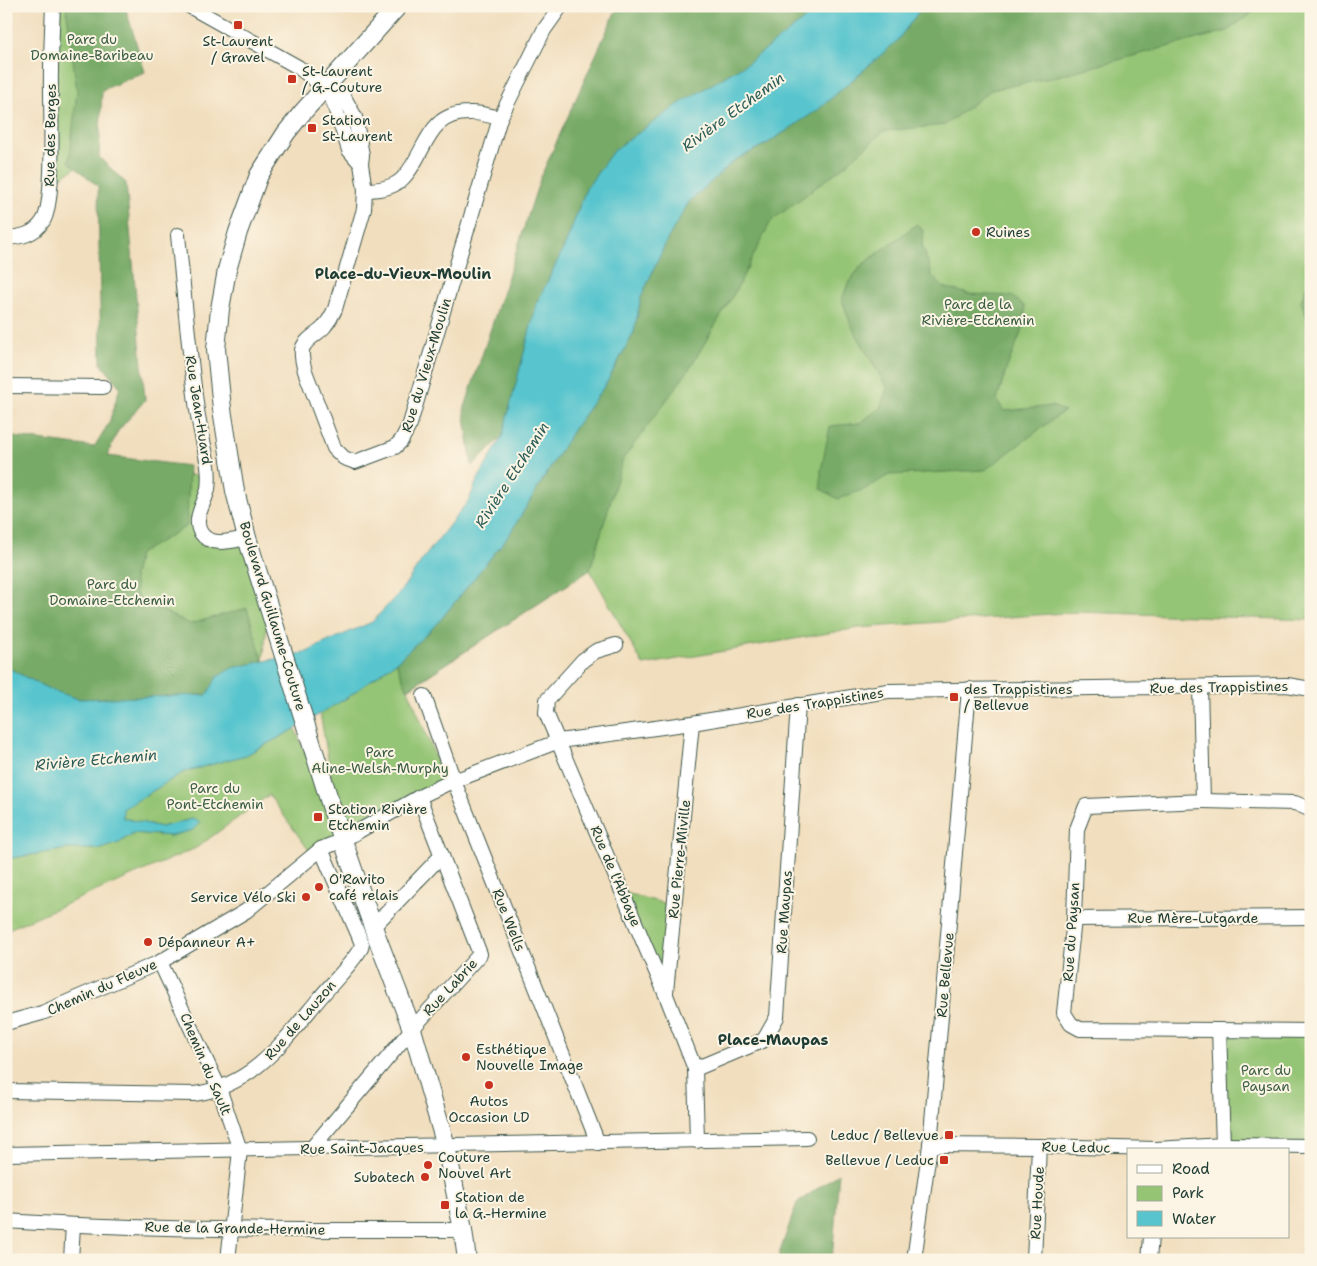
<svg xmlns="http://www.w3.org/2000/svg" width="1317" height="1266" font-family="'Shantell Sans',sans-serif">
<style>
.green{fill:#94c474;stroke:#5a8054}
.forest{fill:#7a6;stroke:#4b744d}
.water{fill:#58c5ce;stroke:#3c8181}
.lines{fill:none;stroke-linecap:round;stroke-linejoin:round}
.minor-casing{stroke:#3e5549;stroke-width:16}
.major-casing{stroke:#3e5549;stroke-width:20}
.minor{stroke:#fff;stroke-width:14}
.major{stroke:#fff;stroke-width:18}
.poi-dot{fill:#c8321e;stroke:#fcf5e5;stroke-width:2}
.labels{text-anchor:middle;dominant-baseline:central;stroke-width:4;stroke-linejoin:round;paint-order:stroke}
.park-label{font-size:14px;fill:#3c5f44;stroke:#fcf5e5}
.poi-label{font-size:14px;fill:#1f3d34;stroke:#fcf5e5;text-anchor:start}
.street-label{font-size:14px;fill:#1f3d34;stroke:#fcf5e5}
.water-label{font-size:15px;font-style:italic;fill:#2d5f5a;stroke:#fcf5e5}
.neighbourhood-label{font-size:15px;font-weight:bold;fill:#1f3d34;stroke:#fcf5e5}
</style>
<rect width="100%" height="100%" fill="#fcf5e5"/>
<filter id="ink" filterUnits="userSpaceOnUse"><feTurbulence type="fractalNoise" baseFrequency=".02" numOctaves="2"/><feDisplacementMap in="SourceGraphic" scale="10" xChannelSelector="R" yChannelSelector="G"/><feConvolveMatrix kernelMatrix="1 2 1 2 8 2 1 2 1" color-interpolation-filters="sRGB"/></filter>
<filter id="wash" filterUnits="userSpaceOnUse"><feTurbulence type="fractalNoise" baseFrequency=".0096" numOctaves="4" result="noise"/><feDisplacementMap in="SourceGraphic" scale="20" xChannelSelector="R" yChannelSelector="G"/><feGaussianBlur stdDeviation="1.12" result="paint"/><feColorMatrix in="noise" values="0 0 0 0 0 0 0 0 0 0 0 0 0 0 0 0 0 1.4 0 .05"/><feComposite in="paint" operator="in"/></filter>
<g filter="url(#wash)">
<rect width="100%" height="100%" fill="#f1debe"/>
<!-- green -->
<g class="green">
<path d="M 53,6 L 121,6 L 98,89 L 96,155 L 50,184 Z"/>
<path d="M 879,6 L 1311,6 L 1311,620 L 1078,612 L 858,628 L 643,665 L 590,570 L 408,689 L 446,784 L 313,856 L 269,795 L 196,848 L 6,930 L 6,859 L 67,849 L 101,849 L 119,843 L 133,833 L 171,836 L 192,819 L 161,827 L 123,818 L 122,809 L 184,772 L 246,755 L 295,729 L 342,838 L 320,713 L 348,697 L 396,662 Z"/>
<path d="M 6,445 L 209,478 L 197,520 L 215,542 L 245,531 L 269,608 L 263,661 L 247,665 L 207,695 Z"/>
<path d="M 622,892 L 674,906 L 666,995 Z"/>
<path d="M 1219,1030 L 1311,1031 L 1311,1146 L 1223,1145 Z"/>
</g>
<!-- forest -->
<g class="forest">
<path d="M 66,6 L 125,6 L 145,72 L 102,90 L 99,157 L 126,183 L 145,400 L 118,431 L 107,456 L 189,466 L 187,526 L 139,554 L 134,576 L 137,596 L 155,607 L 190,624 L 247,608 L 263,661 L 207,695 L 79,699 L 51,690 L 6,667 L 6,436 L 94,447 L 109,423 L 120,387 L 101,364 L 98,186 L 69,162 L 77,91 Z"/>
<path d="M 618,6 L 817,6 L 801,23 L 749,62 L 679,104 L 613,151 L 586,189 L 566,243 L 537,303 L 502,437 L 472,466 L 464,410 L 541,176 Z"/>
<path d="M 923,6 L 1262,6 L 1227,31 L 1050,78 L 991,90 L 945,125 L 884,131 L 843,167 L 771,221 L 735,292 L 688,371 L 623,459 L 590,570 L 407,689 L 396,662 L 437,624 L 509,535 L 575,427 L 606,384 L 634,333 L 641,297 L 668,238 L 689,202 L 735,160 L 768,143 L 819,109 L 897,41 Z"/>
<path d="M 917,224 L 923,231 L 922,244 L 932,276 L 943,287 L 969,294 L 1012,296 L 1025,307 L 1025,323 L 1007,367 L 997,400 L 1004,411 L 1052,406 L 1064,411 L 985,470 L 889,475 L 865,489 L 838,499 L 821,489 L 821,471 L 830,426 L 860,423 L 880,408 L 887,388 L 851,325 L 842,300 L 848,283 L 862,265 Z"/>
<path d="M 1311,275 L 1311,330 L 1301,301 Z"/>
<path d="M 839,1173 L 832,1260 L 777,1260 L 797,1203 Z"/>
</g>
<!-- water -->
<path class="water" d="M 817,6 L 923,6 L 897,41 L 819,109 L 768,143 L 735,160 L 689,202 L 668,238 L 641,297 L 634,332 L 606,384 L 575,427 L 509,535 L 437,624 L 396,662 L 348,697 L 295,729 L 246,755 L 184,772 L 123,809 L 123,818 L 161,827 L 192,819 L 200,822 L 193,830 L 171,836 L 133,833 L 119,843 L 101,849 L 67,849 L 6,859 L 6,667 L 51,690 L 79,699 L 207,695 L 217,677 L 232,668 L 307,652 L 322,644 L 372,622 L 400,592 L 422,560 L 469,500 L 476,483 L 502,437 L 537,303 L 566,243 L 586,189 L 613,151 L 679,104 L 749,62 L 800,23 Z"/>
</g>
<g filter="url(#ink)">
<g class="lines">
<defs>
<g id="minor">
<path d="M 189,6 L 298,67 L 325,88 L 333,101 L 349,150 L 361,164"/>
<path d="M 325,88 L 339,93 L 344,97 L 355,117 L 362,155 L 361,164 L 365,190 L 364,209 L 335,309 C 332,316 329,321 324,327 C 318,334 304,340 302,350 C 301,357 303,364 305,371 L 334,448 L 344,458 L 355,462 L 395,447 L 401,441 L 410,424 L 500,118 L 544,30 L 561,6"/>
<path d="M 365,190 C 378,190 395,188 404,177 C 427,152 426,113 469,113 C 479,112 490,116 500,118"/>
<path d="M 178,235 C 184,294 189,352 197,410 C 200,429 205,448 208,466 C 209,474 209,481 208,489 C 205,503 192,519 201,533 C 211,548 234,540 247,538"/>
<path d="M 6,238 C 21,237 34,235 43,221 C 56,202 50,100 51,72 C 51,50 52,28 53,6"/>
<path d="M 6,386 L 103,387"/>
<path d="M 616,645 L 596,651 L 583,660 L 547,700 L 546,713 L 666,995 L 695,1069 L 697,1141"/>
<path d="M 1200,687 L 1203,801 L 1086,806 L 1077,829 L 1074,919 L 1064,1013 L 1071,1024 L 1080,1029 L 1219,1030"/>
<path d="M 424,696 L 454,781 L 598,1143"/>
<path d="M 1203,801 L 1295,803 L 1311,810"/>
<path d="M 1074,919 L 1311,917"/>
<path d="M 373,927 L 442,855"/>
<path d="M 160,962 L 219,1088 L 240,1150 L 228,1260"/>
<path d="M 666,992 L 692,723"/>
<path d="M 6,1023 L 42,1013 L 160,962 L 246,911 L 321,849 L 343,840 L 419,797 L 446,784 L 559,741 L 692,723 L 888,691 L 1287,685 L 1311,689"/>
<path d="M 695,1069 L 764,1040 L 777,1017 L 798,705"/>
<path d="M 6,1091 L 194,1094 C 253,1086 284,1041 319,999 C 333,982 350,966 361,948 L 362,944 L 358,934 L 321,849"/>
<path d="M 930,1145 L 1039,1146 L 1156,1149 L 1223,1145 L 1311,1146"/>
<path d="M 1223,1145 L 1219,1030 L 1311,1031"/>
<path d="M 311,1149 L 412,1029 L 480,954 L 419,797"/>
<path d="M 6,1154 L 807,1138"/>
<path d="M 6,1221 C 158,1231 311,1230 463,1230"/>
<path d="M 71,1260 L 73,1225"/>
<path d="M 914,1260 L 930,1145 L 969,689"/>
<path d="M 1034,1260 L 1039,1146"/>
<path d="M 1149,1260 L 1151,1237"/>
</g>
<path id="major" d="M 398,6 L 302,113 L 286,133 L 259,175 L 238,232 L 227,270 L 220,309 L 216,349 L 222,409 L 235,491 L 247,538 L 333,812 L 373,927 L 412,1029 L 446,1146 L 463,1230 L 467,1260"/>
</defs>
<!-- minor casing -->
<use href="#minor" class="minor-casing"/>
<!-- major casing -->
<use href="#major" class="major-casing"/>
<!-- minor -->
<use href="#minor" class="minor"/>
<!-- major -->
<use href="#major" class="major"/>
</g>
</g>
<!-- markers -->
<g class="poi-dot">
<rect x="233" y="20" width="10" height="10" rx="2.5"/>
<rect x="287" y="74" width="10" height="10" rx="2.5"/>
<rect x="307" y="123" width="10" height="10" rx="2.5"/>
<circle cx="976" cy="232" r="5"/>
<rect x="949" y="692" width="10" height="10" rx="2.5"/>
<rect x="313" y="812" width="10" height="10" rx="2.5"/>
<circle cx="319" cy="887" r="5"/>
<circle cx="306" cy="897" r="5"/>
<circle cx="148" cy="942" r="5"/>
<circle cx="466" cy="1057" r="5"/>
<circle cx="489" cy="1085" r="5"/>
<rect x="944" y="1130" width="10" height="10" rx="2.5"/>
<rect x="939" y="1155" width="10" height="10" rx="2.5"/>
<circle cx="428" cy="1165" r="5"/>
<circle cx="425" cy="1177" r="5"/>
<rect x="440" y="1200" width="10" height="10" rx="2.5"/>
</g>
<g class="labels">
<!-- park labels -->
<g class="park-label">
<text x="92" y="39">Parc du<tspan x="92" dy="16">Domaine-Baribeau</tspan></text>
<text x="978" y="304">Parc de la<tspan x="978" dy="16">Rivière-Etchemin</tspan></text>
<text x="112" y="584">Parc du<tspan x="112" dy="16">Domaine-Etchemin</tspan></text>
<text x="380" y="752">Parc<tspan x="380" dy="16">Aline-Welsh-Murphy</tspan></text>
<text x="215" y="788">Parc du<tspan x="215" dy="16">Pont-Etchemin</tspan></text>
<text x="1266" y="1070">Parc du<tspan x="1266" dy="16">Paysan</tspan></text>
</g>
<!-- poi labels -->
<g class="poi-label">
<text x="238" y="41" text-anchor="middle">St-Laurent<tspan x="238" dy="16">/ Gravel</tspan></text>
<text x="302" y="71">St-Laurent<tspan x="302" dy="16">/ G.-Couture</tspan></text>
<text x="322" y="120">Station<tspan x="322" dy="16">St-Laurent</tspan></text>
<text x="986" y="232">Ruines</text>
<text x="964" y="689">des Trappistines<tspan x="964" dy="16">/ Bellevue</tspan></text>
<text x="328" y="809">Station Rivière<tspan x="328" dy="16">Etchemin</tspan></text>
<text x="329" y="879">O'Ravito<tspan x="329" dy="16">café relais</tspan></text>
<text x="296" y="897" text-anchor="end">Service Vélo Ski</text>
<text x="158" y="942">Dépanneur A+</text>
<text x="476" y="1049">Esthétique<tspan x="476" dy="16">Nouvelle Image</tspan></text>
<text x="489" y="1101" text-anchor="middle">Autos<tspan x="489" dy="16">Occasion LD</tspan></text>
<text x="939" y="1135" text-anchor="end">Leduc / Bellevue</text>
<text x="438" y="1157">Couture<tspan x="438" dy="16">Nouvel Art</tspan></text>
<text x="934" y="1160" text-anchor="end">Bellevue / Leduc</text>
<text x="415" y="1177" text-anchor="end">Subatech</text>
<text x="455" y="1197">Station de<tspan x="455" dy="16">la G.-Hermine</tspan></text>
</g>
<!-- street labels -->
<g class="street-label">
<text transform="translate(50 135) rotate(-89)">Rue des Berges</text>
<text transform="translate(426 365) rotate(-73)">Rue du Vieux-Moulin</text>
<text transform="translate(199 410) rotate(81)">Rue Jean-Huard</text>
<text transform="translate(273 616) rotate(73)">Boulevard Guillaume-Couture</text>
<text transform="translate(1219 687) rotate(-1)">Rue des Trappistines</text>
<text transform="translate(815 703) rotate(-9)">Rue des Trappistines</text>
<text transform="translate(679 859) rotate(-84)">Rue Pierre-Miville</text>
<text transform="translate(616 876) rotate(67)">Rue de l'Abbaye</text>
<text transform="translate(784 912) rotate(-86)">Rue Maupas</text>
<text x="1193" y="918">Rue Mère-Lutgarde</text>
<text transform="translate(509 920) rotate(68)">Rue Wells</text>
<text transform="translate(1071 932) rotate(-86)">Rue du Paysan</text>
<text transform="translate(945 975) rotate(-85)">Rue Bellevue</text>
<text transform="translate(102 987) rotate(-24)">Chemin du Fleuve</text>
<text transform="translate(450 987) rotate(-47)">Rue Labrie</text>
<text transform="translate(300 1020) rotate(-49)">Rue de Lauzon</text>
<text transform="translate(206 1064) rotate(67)">Chemin du Sault</text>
<text transform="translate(1076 1147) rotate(1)">Rue Leduc</text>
<text transform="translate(362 1148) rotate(-1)">Rue Saint-Jacques</text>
<text transform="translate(1037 1203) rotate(-87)">Rue Houde</text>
<text transform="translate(235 1228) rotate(1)">Rue de la Grande-Hermine</text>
</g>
<!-- water labels -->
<g class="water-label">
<text transform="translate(733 112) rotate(-36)">Rivière Etchemin</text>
<text transform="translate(512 475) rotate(-57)">Rivière Etchemin</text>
<text transform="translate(96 760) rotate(-5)">Rivière Etchemin</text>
</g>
<!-- neighbourhood labels -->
<g class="neighbourhood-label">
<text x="403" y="274">Place-du-Vieux-Moulin</text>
<text x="773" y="1040">Place-Maupas</text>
</g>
</g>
<!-- margin -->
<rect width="1317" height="1266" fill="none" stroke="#fcf5e5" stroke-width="25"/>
<!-- legend -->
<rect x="1127" y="1148" width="162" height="90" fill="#fcf5e5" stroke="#a4ab9e"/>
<rect x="1137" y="1165" width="25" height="8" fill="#ffffff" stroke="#a4ab9e"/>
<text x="1172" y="1174" font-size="15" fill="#1f3d34">Road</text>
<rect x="1137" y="1186" width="25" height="15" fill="#94c474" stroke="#a4ab9e"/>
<text x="1172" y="1198" font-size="15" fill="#1f3d34">Park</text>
<rect x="1137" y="1211" width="25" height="15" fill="#58c5ce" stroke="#a4ab9e"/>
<text x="1172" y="1224" font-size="15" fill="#1f3d34">Water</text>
</svg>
